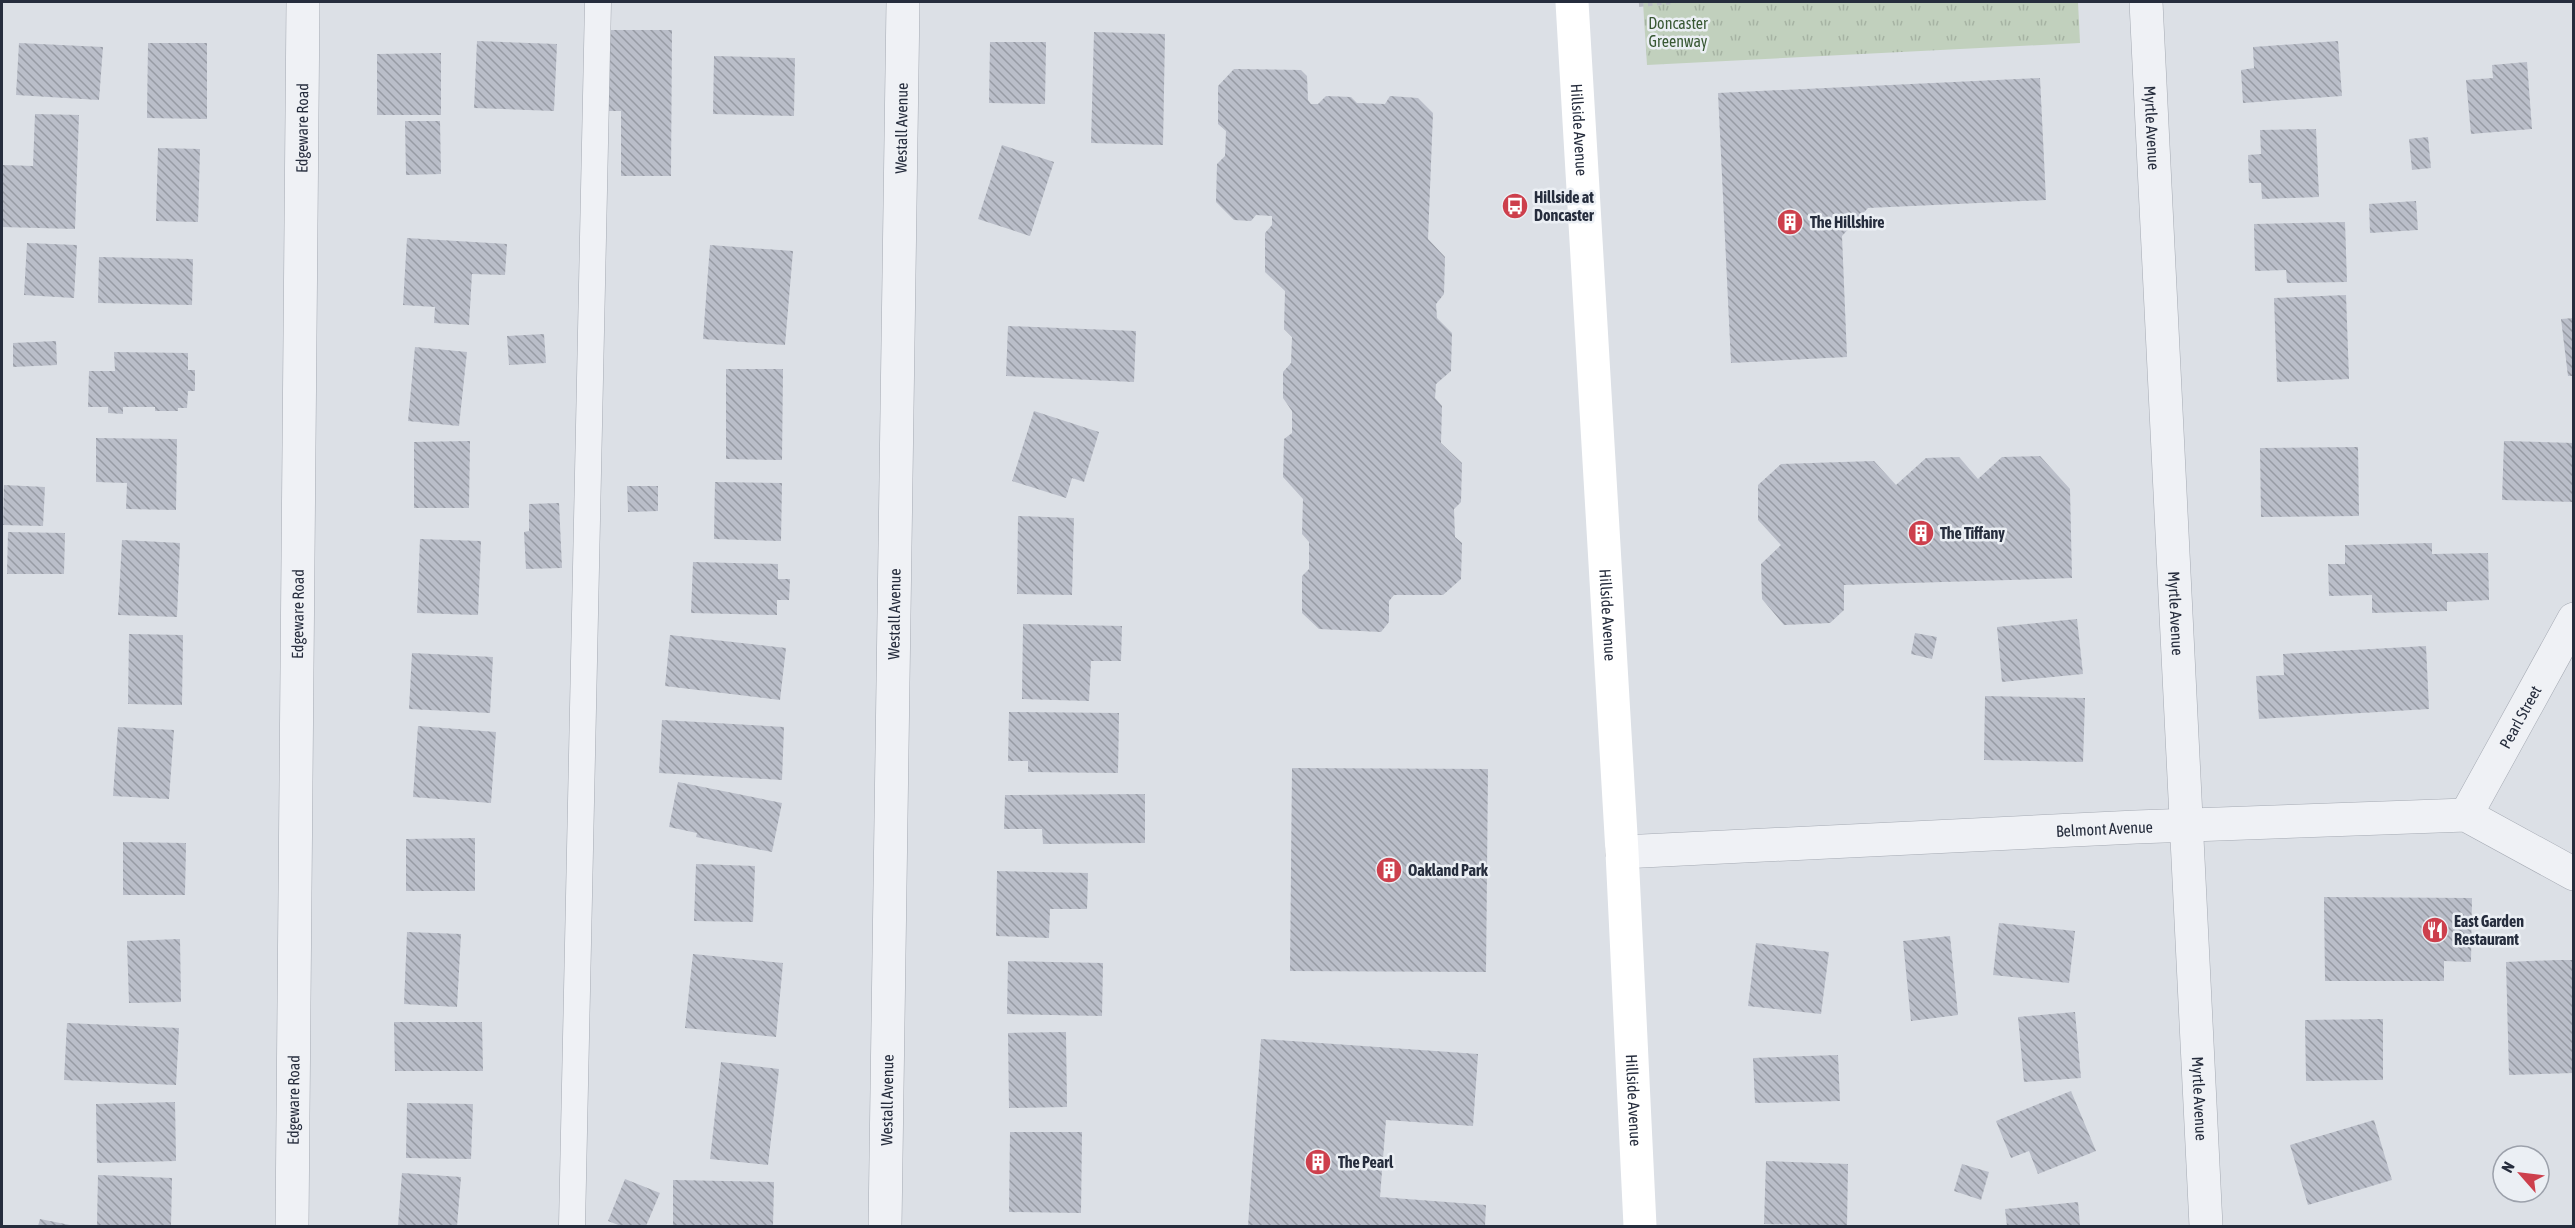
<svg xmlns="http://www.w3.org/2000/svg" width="2575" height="1228" font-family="'Asap Condensed',sans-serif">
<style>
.grass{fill:url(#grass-tufts)}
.building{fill:url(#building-back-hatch)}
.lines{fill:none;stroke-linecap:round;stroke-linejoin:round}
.service-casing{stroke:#a5aab3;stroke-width:27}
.minor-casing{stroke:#a5aab3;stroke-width:34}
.path{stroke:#bbbec5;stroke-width:4;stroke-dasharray:4.5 4.5;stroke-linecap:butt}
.service{stroke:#eff1f5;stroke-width:26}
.minor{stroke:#eff1f5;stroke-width:33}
.secondary{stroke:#fff;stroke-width:33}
.labels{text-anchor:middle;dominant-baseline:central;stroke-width:5;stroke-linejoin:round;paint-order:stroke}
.park-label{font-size:16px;fill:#385833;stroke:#ebeff4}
.street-label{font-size:16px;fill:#262d3d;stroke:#ebeff4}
.poi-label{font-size:16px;font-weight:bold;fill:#262d3d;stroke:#ebeff4;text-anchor:start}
</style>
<defs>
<pattern id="grass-tufts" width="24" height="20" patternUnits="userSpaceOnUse" patternTransform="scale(1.5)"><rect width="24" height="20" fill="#c1d0bd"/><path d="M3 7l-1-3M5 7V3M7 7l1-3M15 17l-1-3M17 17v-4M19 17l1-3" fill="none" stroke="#a6b3a3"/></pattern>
<pattern id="building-back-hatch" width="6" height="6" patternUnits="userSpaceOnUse" patternTransform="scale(1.5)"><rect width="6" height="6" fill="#babec9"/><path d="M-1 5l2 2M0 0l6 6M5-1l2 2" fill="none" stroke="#979ba4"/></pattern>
</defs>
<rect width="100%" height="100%" fill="#dce0e6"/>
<!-- grass -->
<path class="grass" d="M 1643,2 L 2078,2 L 2080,43 L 1647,65 Z"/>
<!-- building -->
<g class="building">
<path d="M 604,30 L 672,30 L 671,176 L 621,176 L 621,111 L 603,111 Z"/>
<path d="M 1094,32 L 1165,34 L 1163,145 L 1091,143 Z"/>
<path d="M 477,41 L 557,44 L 554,111 L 474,108 Z"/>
<path d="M 2338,41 L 2342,96 L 2243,103 L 2241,70 L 2254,68 L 2253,47 Z"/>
<path d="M 990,42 L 1046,42 L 1045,104 L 989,103 Z"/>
<path d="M 19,43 L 103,47 L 99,100 L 16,95 Z"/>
<path d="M 148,43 L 207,43 L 207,119 L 147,118 Z"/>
<path d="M 441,53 L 441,115 L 377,115 L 377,54 Z"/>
<path d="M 714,56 L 795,58 L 794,116 L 713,114 Z"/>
<path d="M 2527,62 L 2532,129 L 2471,134 L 2466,80 L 2493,78 L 2492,65 Z"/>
<path d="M 1234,69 L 1301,70 L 1307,76 L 1308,100 L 1311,104 L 1318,104 L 1326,96 L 1351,97 L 1357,103 L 1385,104 L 1390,96 L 1418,98 L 1433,113 L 1428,239 L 1445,257 L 1444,294 L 1436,304 L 1437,318 L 1452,333 L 1451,371 L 1436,384 L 1435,398 L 1442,406 L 1441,443 L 1462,463 L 1461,502 L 1454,509 L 1455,537 L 1462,543 L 1461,579 L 1443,595 L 1394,595 L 1389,601 L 1389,622 L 1381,632 L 1319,629 L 1302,613 L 1302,576 L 1309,569 L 1309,542 L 1302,534 L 1303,499 L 1283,477 L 1284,439 L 1292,433 L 1292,411 L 1283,398 L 1283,372 L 1291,363 L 1292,337 L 1284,329 L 1285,291 L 1265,272 L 1265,233 L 1272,225 L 1272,216 L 1256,215 L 1251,221 L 1234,220 L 1216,202 L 1217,164 L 1225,156 L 1226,131 L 1218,124 L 1218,86 Z"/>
<path d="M 2040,78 L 2046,200 L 1868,208 L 1842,236 L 1847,357 L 1731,363 L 1718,93 Z"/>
<path d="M 35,114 L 79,115 L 75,229 L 2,227 L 3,165 L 33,166 Z"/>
<path d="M 405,121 L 440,121 L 441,174 L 406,175 Z"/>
<path d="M 2316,129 L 2319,197 L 2262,199 L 2261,183 L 2249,183 L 2248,155 L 2261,154 L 2260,130 Z"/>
<path d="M 2428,137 L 2431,168 L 2412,170 L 2409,139 Z"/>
<path d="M 1002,145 L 1054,162 L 1030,236 L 978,219 Z"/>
<path d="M 158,148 L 200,149 L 198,222 L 156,221 Z"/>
<path d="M 2416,201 L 2418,230 L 2370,233 L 2369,204 Z"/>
<path d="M 2345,222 L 2347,282 L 2287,283 L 2286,270 L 2255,271 L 2254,224 Z"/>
<path d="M 407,238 L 507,244 L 505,275 L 472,274 L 469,325 L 434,323 L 435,307 L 403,305 Z"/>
<path d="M 27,243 L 77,245 L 74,298 L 24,295 Z"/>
<path d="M 710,245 L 793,251 L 785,345 L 703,339 Z"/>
<path d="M 99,257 L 193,259 L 192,305 L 98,303 Z"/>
<path d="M 2346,295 L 2349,379 L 2277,382 L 2274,298 Z"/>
<path d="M 2574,318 L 2574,376 L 2568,376 L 2561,319 Z"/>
<path d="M 1008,326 L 1136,331 L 1134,382 L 1006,376 Z"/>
<path d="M 544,334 L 546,363 L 509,365 L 507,336 Z"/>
<path d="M 56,341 L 57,365 L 13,367 L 13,343 Z"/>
<path d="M 415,347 L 467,352 L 459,426 L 408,421 Z"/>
<path d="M 114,352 L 188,353 L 188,370 L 195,370 L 195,391 L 188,391 L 187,408 L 178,408 L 178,411 L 155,411 L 155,407 L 123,407 L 123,414 L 108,413 L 108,407 L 88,407 L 89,371 L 115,371 Z"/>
<path d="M 726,369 L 783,369 L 782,460 L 726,459 Z"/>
<path d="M 1034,411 L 1099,432 L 1084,482 L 1072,478 L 1066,498 L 1012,481 Z"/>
<path d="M 96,438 L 177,439 L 176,510 L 126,509 L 127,483 L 96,482 Z"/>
<path d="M 470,441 L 469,508 L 414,508 L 414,442 Z"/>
<path d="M 2504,441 L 2574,443 L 2574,502 L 2502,500 Z"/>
<path d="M 2358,447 L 2359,516 L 2261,517 L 2260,448 Z"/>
<path d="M 2040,456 L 2070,489 L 2072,578 L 1844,585 L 1844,610 L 1830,623 L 1784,625 L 1762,599 L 1761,564 L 1781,545 L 1758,520 L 1758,485 L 1781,464 L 1874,461 L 1896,485 L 1926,458 L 1959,457 L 1978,479 L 2002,457 Z"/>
<path d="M 715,482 L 782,483 L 781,541 L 714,539 Z"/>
<path d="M 4,485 L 45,487 L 43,526 L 3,525 Z"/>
<path d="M 627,486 L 658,486 L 658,511 L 628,512 Z"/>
<path d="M 559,503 L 562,568 L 526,569 L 524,532 L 529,531 L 529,504 Z"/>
<path d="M 1018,516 L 1074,518 L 1072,595 L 1017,594 Z"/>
<path d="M 8,532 L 65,533 L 64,574 L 7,574 Z"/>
<path d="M 420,539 L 481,541 L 478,615 L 417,613 Z"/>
<path d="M 122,540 L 180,543 L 177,617 L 118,615 Z"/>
<path d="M 2432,543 L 2432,554 L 2488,553 L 2489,600 L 2447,602 L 2447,611 L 2372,613 L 2372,595 L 2329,596 L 2328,564 L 2345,564 L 2345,545 Z"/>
<path d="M 693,562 L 778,564 L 778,579 L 790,579 L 789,600 L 777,600 L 777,615 L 691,613 Z"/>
<path d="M 2077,619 L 2083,674 L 2002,682 L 1997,627 Z"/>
<path d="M 1023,624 L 1122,626 L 1121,661 L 1091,661 L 1089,701 L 1022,699 Z"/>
<path d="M 1915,633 L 1937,637 L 1932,659 L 1911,654 Z"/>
<path d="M 129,634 L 183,635 L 182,705 L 128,704 Z"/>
<path d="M 670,635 L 786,648 L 780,700 L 665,686 Z"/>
<path d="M 2426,646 L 2429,709 L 2259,719 L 2256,676 L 2284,675 L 2283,654 Z"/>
<path d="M 412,653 L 493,657 L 490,713 L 409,709 Z"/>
<path d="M 1985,696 L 2085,698 L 2083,762 L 1984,760 Z"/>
<path d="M 1009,712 L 1119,713 L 1118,773 L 1028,772 L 1028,761 L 1008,761 Z"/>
<path d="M 662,720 L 784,727 L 782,780 L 659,773 Z"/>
<path d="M 418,726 L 496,732 L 491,803 L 413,797 Z"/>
<path d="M 118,727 L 174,730 L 169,799 L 113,796 Z"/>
<path d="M 1292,768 L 1488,769 L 1486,972 L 1290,971 Z"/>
<path d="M 678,782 L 782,803 L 772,852 L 696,837 L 697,833 L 669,827 Z"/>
<path d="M 1145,794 L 1145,843 L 1043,844 L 1042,829 L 1004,829 L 1005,795 Z"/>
<path d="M 475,838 L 475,891 L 406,891 L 406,839 Z"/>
<path d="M 123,842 L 186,843 L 185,895 L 123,895 Z"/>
<path d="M 696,864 L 755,866 L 753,922 L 694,921 Z"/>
<path d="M 997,871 L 1088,873 L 1087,909 L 1050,909 L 1049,938 L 996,936 Z"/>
<path d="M 2324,897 L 2472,898 L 2471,962 L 2444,961 L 2444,981 L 2325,981 Z"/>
<path d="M 1999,923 L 2075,931 L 2069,983 L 1993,975 Z"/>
<path d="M 407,932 L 461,934 L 457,1007 L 404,1004 Z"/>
<path d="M 1950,936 L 1958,1015 L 1911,1021 L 1903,941 Z"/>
<path d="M 180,939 L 181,1002 L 129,1003 L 127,941 Z"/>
<path d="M 1756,943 L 1829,952 L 1821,1014 L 1748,1006 Z"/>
<path d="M 693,954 L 783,963 L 776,1037 L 685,1028 Z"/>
<path d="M 2558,960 L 2574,960 L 2574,1073 L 2509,1075 L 2506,962 Z"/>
<path d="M 1008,961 L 1103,963 L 1102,1016 L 1007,1014 Z"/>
<path d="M 2075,1012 L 2081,1078 L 2024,1082 L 2018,1017 Z"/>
<path d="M 2383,1019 L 2383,1080 L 2306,1081 L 2305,1020 Z"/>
<path d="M 394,1022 L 482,1022 L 483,1071 L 395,1071 Z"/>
<path d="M 67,1023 L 179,1028 L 176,1085 L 64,1080 Z"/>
<path d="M 1066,1032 L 1067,1107 L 1009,1108 L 1008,1033 Z"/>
<path d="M 1261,1039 L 1478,1054 L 1473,1126 L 1386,1120 L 1380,1197 L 1486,1205 L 1485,1226 L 1248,1226 Z"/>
<path d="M 1838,1055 L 1840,1101 L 1755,1103 L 1753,1058 Z"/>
<path d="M 721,1062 L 779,1069 L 768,1165 L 710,1159 Z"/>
<path d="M 2071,1091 L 2096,1151 L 2038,1174 L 2029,1151 L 2011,1158 L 1996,1121 Z"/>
<path d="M 175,1102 L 176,1161 L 97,1163 L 96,1104 Z"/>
<path d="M 407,1103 L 473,1104 L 471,1159 L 406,1158 Z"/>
<path d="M 2374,1120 L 2392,1180 L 2308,1205 L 2290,1145 Z"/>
<path d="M 1010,1132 L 1082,1132 L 1081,1213 L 1009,1212 Z"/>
<path d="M 1766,1161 L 1848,1164 L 1847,1226 L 1764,1224 Z"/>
<path d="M 1962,1164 L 1989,1172 L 1981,1200 L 1954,1191 Z"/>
<path d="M 402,1173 L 461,1177 L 457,1226 L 398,1226 Z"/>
<path d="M 98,1175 L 172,1178 L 171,1226 L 97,1226 Z"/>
<path d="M 625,1179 L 660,1193 L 646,1226 L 621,1226 L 608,1221 Z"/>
<path d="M 673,1180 L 774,1182 L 773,1226 L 673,1226 Z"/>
<path d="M 2078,1202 L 2080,1226 L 2007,1226 L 2005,1209 Z"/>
<path d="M 40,1219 L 70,1225 L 70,1226 L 38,1226 Z"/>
</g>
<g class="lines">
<defs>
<path id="service" d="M 572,1226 L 598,2"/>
<g id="minor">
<path id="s1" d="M 2146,2 L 2206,1226"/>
<path id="s2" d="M 2466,815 L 2574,619"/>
<path id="s3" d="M 1622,852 L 2136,827 L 2466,815 L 2574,874"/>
<path id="s4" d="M 292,1226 L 303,2"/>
<path id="s5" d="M 885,1226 L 903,2"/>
</g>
</defs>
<!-- service casing -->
<use href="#service" class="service-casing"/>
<!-- minor casing -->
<use href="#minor" class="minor-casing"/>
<!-- path -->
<path class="path" d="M 1639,5 L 1675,2"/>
<!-- service -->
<use href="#service" class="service"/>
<!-- minor -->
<use href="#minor" class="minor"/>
<!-- secondary -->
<path class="secondary" id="s6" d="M 1572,2 L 1622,852 L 1640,1226"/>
</g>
<!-- icons -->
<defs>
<symbol id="bus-disc" viewBox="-11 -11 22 22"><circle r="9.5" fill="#cd3f4c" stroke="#ebeff4"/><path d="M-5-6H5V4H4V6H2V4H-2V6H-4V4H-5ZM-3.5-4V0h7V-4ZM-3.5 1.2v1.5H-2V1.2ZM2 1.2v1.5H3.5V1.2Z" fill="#fff"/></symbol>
<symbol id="building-disc" viewBox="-11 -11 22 22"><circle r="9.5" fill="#cd3f4c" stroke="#ebeff4"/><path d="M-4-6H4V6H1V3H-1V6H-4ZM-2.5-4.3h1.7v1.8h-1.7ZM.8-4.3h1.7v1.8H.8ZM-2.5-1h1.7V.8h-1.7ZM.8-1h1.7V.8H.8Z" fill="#fff"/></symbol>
<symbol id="restaurant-disc" viewBox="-11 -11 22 22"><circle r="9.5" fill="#cd3f4c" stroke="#ebeff4"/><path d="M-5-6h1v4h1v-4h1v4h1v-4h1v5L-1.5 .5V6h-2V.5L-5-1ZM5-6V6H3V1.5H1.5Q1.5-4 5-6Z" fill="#fff"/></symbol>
</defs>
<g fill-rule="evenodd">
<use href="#bus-disc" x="1500" y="191" width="30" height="30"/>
<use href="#building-disc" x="1775" y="207" width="30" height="30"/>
<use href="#building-disc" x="1906" y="518" width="30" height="30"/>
<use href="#building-disc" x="1374" y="855" width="30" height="30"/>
<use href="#restaurant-disc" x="2420" y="915" width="30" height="30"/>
<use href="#building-disc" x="1303" y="1147" width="30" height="30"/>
</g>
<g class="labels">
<!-- park labels -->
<g class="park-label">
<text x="1678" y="23">Doncaster<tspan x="1678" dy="18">Greenway</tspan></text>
</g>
<!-- street labels -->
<g class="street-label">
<text stroke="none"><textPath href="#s4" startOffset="1098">Edgeware Road</textPath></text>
<text stroke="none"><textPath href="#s5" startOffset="1098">Westall Avenue</textPath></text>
<text stroke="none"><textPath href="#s6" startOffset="128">Hillside Avenue</textPath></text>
<text stroke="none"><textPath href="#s1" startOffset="126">Myrtle Avenue</textPath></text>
<text stroke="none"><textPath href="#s4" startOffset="612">Edgeware Road</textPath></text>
<text stroke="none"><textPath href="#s5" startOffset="612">Westall Avenue</textPath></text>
<text stroke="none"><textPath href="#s6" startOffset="614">Hillside Avenue</textPath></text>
<text stroke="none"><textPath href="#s1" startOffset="612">Myrtle Avenue</textPath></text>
<text stroke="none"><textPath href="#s2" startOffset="112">Pearl Street</textPath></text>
<text stroke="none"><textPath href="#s3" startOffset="483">Belmont Avenue</textPath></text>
<text stroke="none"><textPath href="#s6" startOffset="1100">Hillside Avenue</textPath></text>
<text stroke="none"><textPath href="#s1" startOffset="1098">Myrtle Avenue</textPath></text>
<text stroke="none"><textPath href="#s4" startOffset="126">Edgeware Road</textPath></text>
<text stroke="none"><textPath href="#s5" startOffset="126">Westall Avenue</textPath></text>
</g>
<!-- poi labels -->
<g class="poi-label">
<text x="1534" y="197">Hillside at<tspan x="1534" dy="18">Doncaster</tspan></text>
<text x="1810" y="222">The Hillshire</text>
<text x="1940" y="533">The Tiffany</text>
<text x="1408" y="870">Oakland Park</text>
<text x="2454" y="921">East Garden<tspan x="2454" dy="18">Restaurant</tspan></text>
<text x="1338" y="1162">The Pearl</text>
</g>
</g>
<!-- border -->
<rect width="2575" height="1228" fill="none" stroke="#262d3d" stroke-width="6"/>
<!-- north arrow -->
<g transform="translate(2521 1174) rotate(298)"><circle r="28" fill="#ebeff4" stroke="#9ca1ab" stroke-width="1.5"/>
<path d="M0-4.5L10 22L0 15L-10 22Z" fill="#cd3f4c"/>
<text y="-9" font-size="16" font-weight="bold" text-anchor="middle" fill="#262d3d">N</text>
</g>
</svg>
